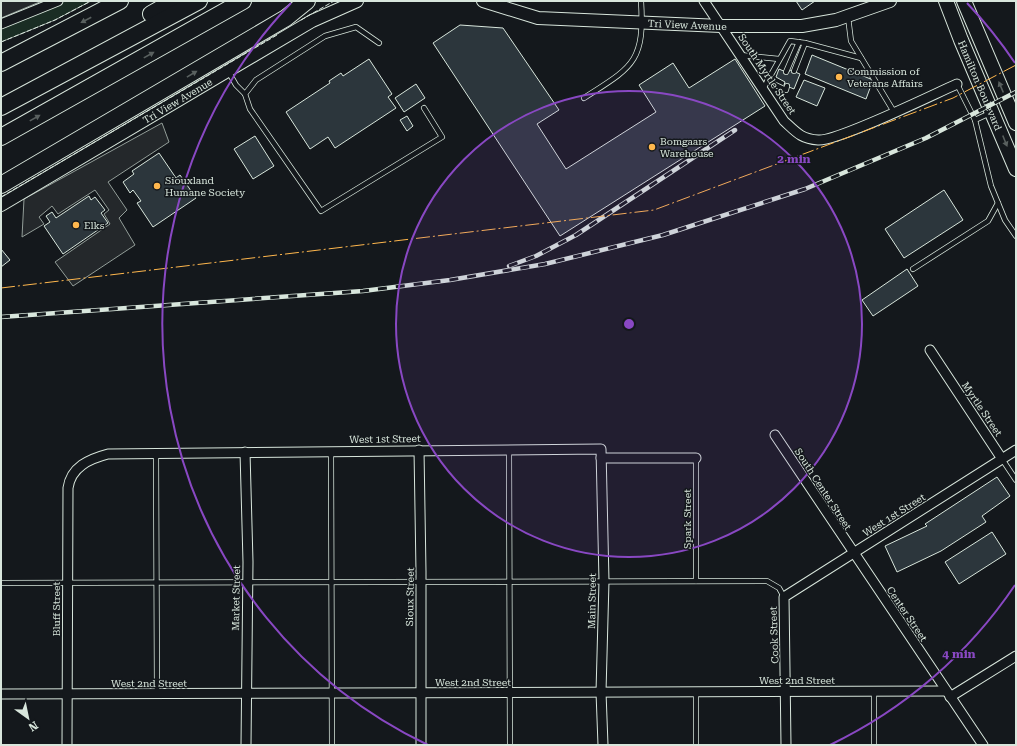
<svg xmlns="http://www.w3.org/2000/svg" width="1017" height="746" font-family="'Roboto Serif',serif">
<style>
.green{fill:#1a2d24;stroke:#939e99}
.parking{fill:#24282b;stroke:#939e99}
.building{fill:#2c363c;stroke:#d8e6dc}
.lines{fill:none;stroke-linecap:round;stroke-linejoin:round}
.lane-casing{stroke:#d8e6dc;stroke-width:6}
.street-casing{stroke:#d8e6dc;stroke-width:11}
.secondary-casing{stroke:#d8e6dc;stroke-width:14}
.primary-casing{stroke:#d8e6dc;stroke-width:16}
.highway-casing{stroke:#d8e6dc;stroke-width:18}
.lane{stroke:#14181c;stroke-width:4.5}
.street{stroke:#14181c;stroke-width:9}
.secondary{stroke:#14181c;stroke-width:12}
.primary{stroke:#14181c;stroke-width:14}
.highway{stroke:#14181c;stroke-width:16}
.rail-casing{stroke:#d8e6dc;stroke-width:4.5}
.rail{stroke:#14181c;stroke-width:3;stroke-dasharray:9;stroke-linecap:butt}
.fence{stroke:#d8e6dc;stroke-width:1;stroke-dasharray:5 2;stroke-linecap:butt}
.power{stroke:#ffb74d;stroke-width:1;stroke-dasharray:14 3 2 3;stroke-linecap:butt}
.oneway{fill:#59605f}
.ring{fill:none;stroke:#8948c3;stroke-width:2}
.poi-dot{fill:#ffb74d;stroke:#14181c;stroke-width:1.5}
.labels{text-anchor:middle;dominant-baseline:central;stroke-width:3;stroke-linejoin:round;paint-order:stroke}
.street-label{font-size:10px;fill:#d8e6dc;stroke:#14181c}
.poi-label{font-size:10px;fill:#d8e6dc;stroke:#14181c;text-anchor:start}
.centre{fill:#8948c3;stroke:#14181c;stroke-width:2}
.ring-label{font-size:12px;text-anchor:middle;font-weight:bold;fill:#8948c3;stroke:#14181c;stroke-width:3;stroke-linejoin:round;paint-order:stroke}
</style>
<rect width="100%" height="100%" fill="#14181c"/>
<!-- green -->
<path class="green" d="M 1,1 L 91,1 L 55,20 L 1,42 Z"/>
<!-- parking -->
<g class="parking">
<path d="M 1,1 L 42,1 L 1,18 Z"/>
<path d="M 162,123 L 169,142 L 108,182 L 127,210 L 119,218 L 135,245 L 73,286 L 55,262 L 110,224 L 104,214 L 109,210 L 95,190 L 58,214 L 52,206 L 39,217 L 44,224 L 22,237 L 24,199 Z"/>
</g>
<!-- building -->
<g class="building">
<path d="M 796,1 L 815,1 L 802,10 Z"/>
<path d="M 460,25 L 503,28 L 559,110 L 537,124 L 566,169 L 656,112 L 639,85 L 673,63 L 689,88 L 735,59 L 765,106 L 560,236 L 433,43 Z"/>
<path d="M 812,55 L 873,80 L 866,99 L 805,74 Z"/>
<path d="M 369,59 L 392,94 L 388,97 L 396,108 L 335,148 L 328,137 L 310,149 L 286,112 L 330,83 L 329,81 L 341,73 L 343,76 Z"/>
<path d="M 779,69 L 788,73 L 790,70 L 800,74 L 794,89 L 784,85 L 785,82 L 776,77 Z"/>
<path d="M 804,80 L 825,88 L 817,106 L 796,97 Z"/>
<path d="M 416,84 L 425,98 L 404,112 L 395,98 Z"/>
<path d="M 407,116 L 413,126 L 407,131 L 400,120 Z"/>
<path d="M 255,136 L 274,166 L 253,179 L 234,149 Z"/>
<path d="M 159,153 L 176,178 L 180,175 L 196,198 L 153,227 L 137,203 L 141,201 L 133,190 L 130,193 L 123,182 L 134,174 L 132,171 Z"/>
<path d="M 944,190 L 963,220 L 904,258 L 885,229 Z"/>
<path d="M 89,196 L 91,200 L 95,197 L 105,210 L 101,213 L 108,223 L 63,254 L 44,226 L 50,222 L 46,216 L 52,212 L 56,218 Z"/>
<path d="M 1,249 L 10,260 L 1,267 Z"/>
<path d="M 907,269 L 918,286 L 873,316 L 862,300 Z"/>
<path d="M 997,477 L 1010,496 L 982,516 L 986,522 L 941,551 L 897,572 L 885,546 L 927,526 L 925,524 Z"/>
<path d="M 992,532 L 1006,554 L 959,584 L 945,562 Z"/>
</g>
<g class="lines">
<defs>
<g id="lane">
<path d="M 848,17 L 851,41 L 894,112"/>
<path d="M 379,43 L 356,27 L 325,36 L 256,80 L 245,94 L 250,109 L 321,211 L 442,137 L 424,108"/>
<path d="M 740,55 L 779,59"/>
<path d="M 228,71 L 236,85 L 245,94"/>
<path d="M 794,71 L 805,43"/>
<path d="M 786,72 L 799,42"/>
<path d="M 767,81 L 786,90 L 787,86"/>
<path d="M 957,84 L 975,120 L 991,186 L 1005,220 L 1016,236"/>
<path d="M 763,89 L 790,41 L 805,43 L 861,58"/>
<path d="M 584,98 C 632,67 645,63 641,1"/>
<path d="M 975,120 L 990,113"/>
<path d="M 913,269 L 988,221 L 998,203"/>
<path d="M 509,449 L 510,745"/>
<path d="M 331,451 L 332,745"/>
<path d="M 156,453 L 157,694"/>
<path d="M 1002,459 L 1016,480"/>
<path d="M 696,581 L 696,458"/>
<path d="M 1,583 L 767,581 L 779,588 L 784,597"/>
<path d="M 696,691 L 696,745"/>
<path d="M 874,745 L 874,691"/>
</g>
<g id="street">
<path d="M 704,1 L 784,121 C 796,132 801,139 818,140 C 837,142 934,94 957,84"/>
<path d="M 1,24 L 58,1"/>
<path d="M 930,350 L 1002,459"/>
<path d="M 775,435 L 983,745"/>
<path d="M 419,450 L 421,571 L 421,745"/>
<path d="M 245,452 L 248,562 L 246,745"/>
<path d="M 601,458 L 696,458"/>
<path d="M 1,694 L 946,691"/>
<path d="M 950,697 L 1016,656"/>
<path d="M 67,745 L 68,488 C 71,467 89,459 108,454 L 601,449 L 604,581 L 601,692 L 603,745"/>
<path d="M 786,745 L 784,597 L 1016,450"/>
</g>
<g id="secondary">
<path id="s1" d="M 483,1 L 538,18 L 721,26 L 802,26 L 836,20 L 890,1"/>
<path id="s2" d="M 1,205 L 312,21 L 357,1"/>
</g>
<g id="primary">
<path id="s3" d="M 946,1 L 961,40 L 1016,169"/>
<path d="M 964,1 L 1016,123"/>
</g>
<g id="highway">
<path d="M 151,14 L 174,1"/>
<path d="M 1,63 L 120,1"/>
<path d="M 1,107 L 199,1"/>
<path d="M 1,137 L 243,1"/>
<path d="M 1,185 L 286,18 L 307,1"/>
</g>
</defs>
<!-- lane casing -->
<use href="#lane" class="lane-casing"/>
<!-- street casing -->
<use href="#street" class="street-casing"/>
<!-- secondary casing -->
<use href="#secondary" class="secondary-casing"/>
<!-- primary casing -->
<use href="#primary" class="primary-casing"/>
<!-- highway casing -->
<use href="#highway" class="highway-casing"/>
<!-- lane -->
<use href="#lane" class="lane"/>
<!-- street -->
<use href="#street" class="street"/>
<!-- secondary -->
<use href="#secondary" class="secondary"/>
<!-- primary -->
<use href="#primary" class="primary"/>
<!-- highway -->
<use href="#highway" class="highway"/>
<defs>
<g id="rail">
<path d="M 509,266 L 536,256 L 576,235 L 735,130"/>
<path d="M 1,317 L 363,291 L 450,280 L 545,264 L 663,235 L 805,189 L 926,138 L 1016,92"/>
</g>
</defs>
<!-- rail casing -->
<use href="#rail" class="rail-casing"/>
<!-- rail -->
<use href="#rail" class="rail"/>
<!-- fence -->
<g class="fence">
<path d="M 301,20 L 334,1"/>
<path d="M 1,42 L 55,20 L 91,1"/>
<path d="M 1,197 L 277,35"/>
</g>
<!-- power -->
<path class="power" d="M 1,288 L 654,210 L 953,98 L 1016,65"/>
</g>
<!-- one-way arrows -->
<defs><path id="oneway-solid" d="M-6-.8H1V-3.2L6.5 0L1 3.2V.8H-6Z"/></defs>
<g class="oneway">
<use href="#oneway-solid" transform="translate(86 20) rotate(152)"/>
<use href="#oneway-solid" transform="translate(149 55) rotate(-29)"/>
<use href="#oneway-solid" transform="translate(192 74) rotate(-31)"/>
<use href="#oneway-solid" transform="translate(1001 87) rotate(-113)"/>
<use href="#oneway-solid" transform="translate(35 118) rotate(-29)"/>
<use href="#oneway-solid" transform="translate(1005 141) rotate(68)"/>
</g>
<!-- distance rings -->
<circle cx="629" cy="324" r="233" fill="#8948c3" fill-opacity=".12"/>
<g class="ring">
<circle cx="629" cy="324" r="233"/>
<path d="M1015 585A466 466 0 0 1 830 745M428 745A466 466 0 0 1 291 3M967 3A466 466 0 0 1 1015 63"/>
</g>
<!-- markers -->
<g class="poi-dot">
<circle cx="839" cy="77" r="4"/>
<circle cx="652" cy="147" r="4"/>
<circle cx="157" cy="186" r="4"/>
<circle cx="76" cy="225" r="4"/>
</g>
<g class="labels">
<!-- street labels -->
<g class="street-label">
<text stroke="none"><textPath href="#s1" startOffset="207">Tri View Avenue</textPath></text>
<text transform="translate(767 74) rotate(56)">South Myrtle Street</text>
<text stroke="none"><textPath href="#s3" startOffset="91">Hamilton Boulevard</textPath></text>
<text stroke="none"><textPath href="#s2" startOffset="205">Tri View Avenue</textPath></text>
<text transform="translate(982 409) rotate(56)">Myrtle Street</text>
<text transform="translate(385 439) rotate(-1)">West 1st Street</text>
<text transform="translate(823 489) rotate(57)">South Center Street</text>
<text transform="translate(894 515) rotate(-32)">West 1st Street</text>
<text transform="translate(687 519) rotate(-90)">Spark Street</text>
<text transform="translate(410 597) rotate(-89)">Sioux Street</text>
<text transform="translate(236 598) rotate(-89)">Market Street</text>
<text transform="translate(592 601) rotate(-89)">Main Street</text>
<text transform="translate(56 609) rotate(-90)">Bluff Street</text>
<text transform="translate(907 614) rotate(56)">Center Street</text>
<text transform="translate(774 635) rotate(-92)">Cook Street</text>
<text x="797" y="680">West 2nd Street</text>
<text x="473" y="682">West 2nd Street</text>
<text x="149" y="683">West 2nd Street</text>
</g>
<!-- poi labels -->
<g class="poi-label">
<text x="847" y="71">Commission of<tspan x="847" dy="12">Veterans Affairs</tspan></text>
<text x="660" y="141">Bomgaars<tspan x="660" dy="12">Warehouse</tspan></text>
<text x="165" y="180">Siouxland<tspan x="165" dy="12">Humane Society</tspan></text>
<text x="84" y="225">Elks</text>
</g>
</g>
<circle cx="629" cy="324" r="6" class="centre"/>
<g class="ring-label">
<text x="794" y="163">2 min</text>
<text x="959" y="658">4 min</text>
</g>
<!-- border -->
<rect width="1017" height="746" fill="none" stroke="#d8e6dc" stroke-width="4"/>
<!-- north arrow -->
<g transform="translate(28 718) rotate(147)" stroke="#14181c" stroke-width="3" paint-order="stroke">
<path d="M0-3L7 15L0 10L-7 15Z" fill="#d8e6dc"/>
<text y="-6" font-size="11" font-weight="bold" text-anchor="middle" fill="#d8e6dc">N</text>
</g>
</svg>
